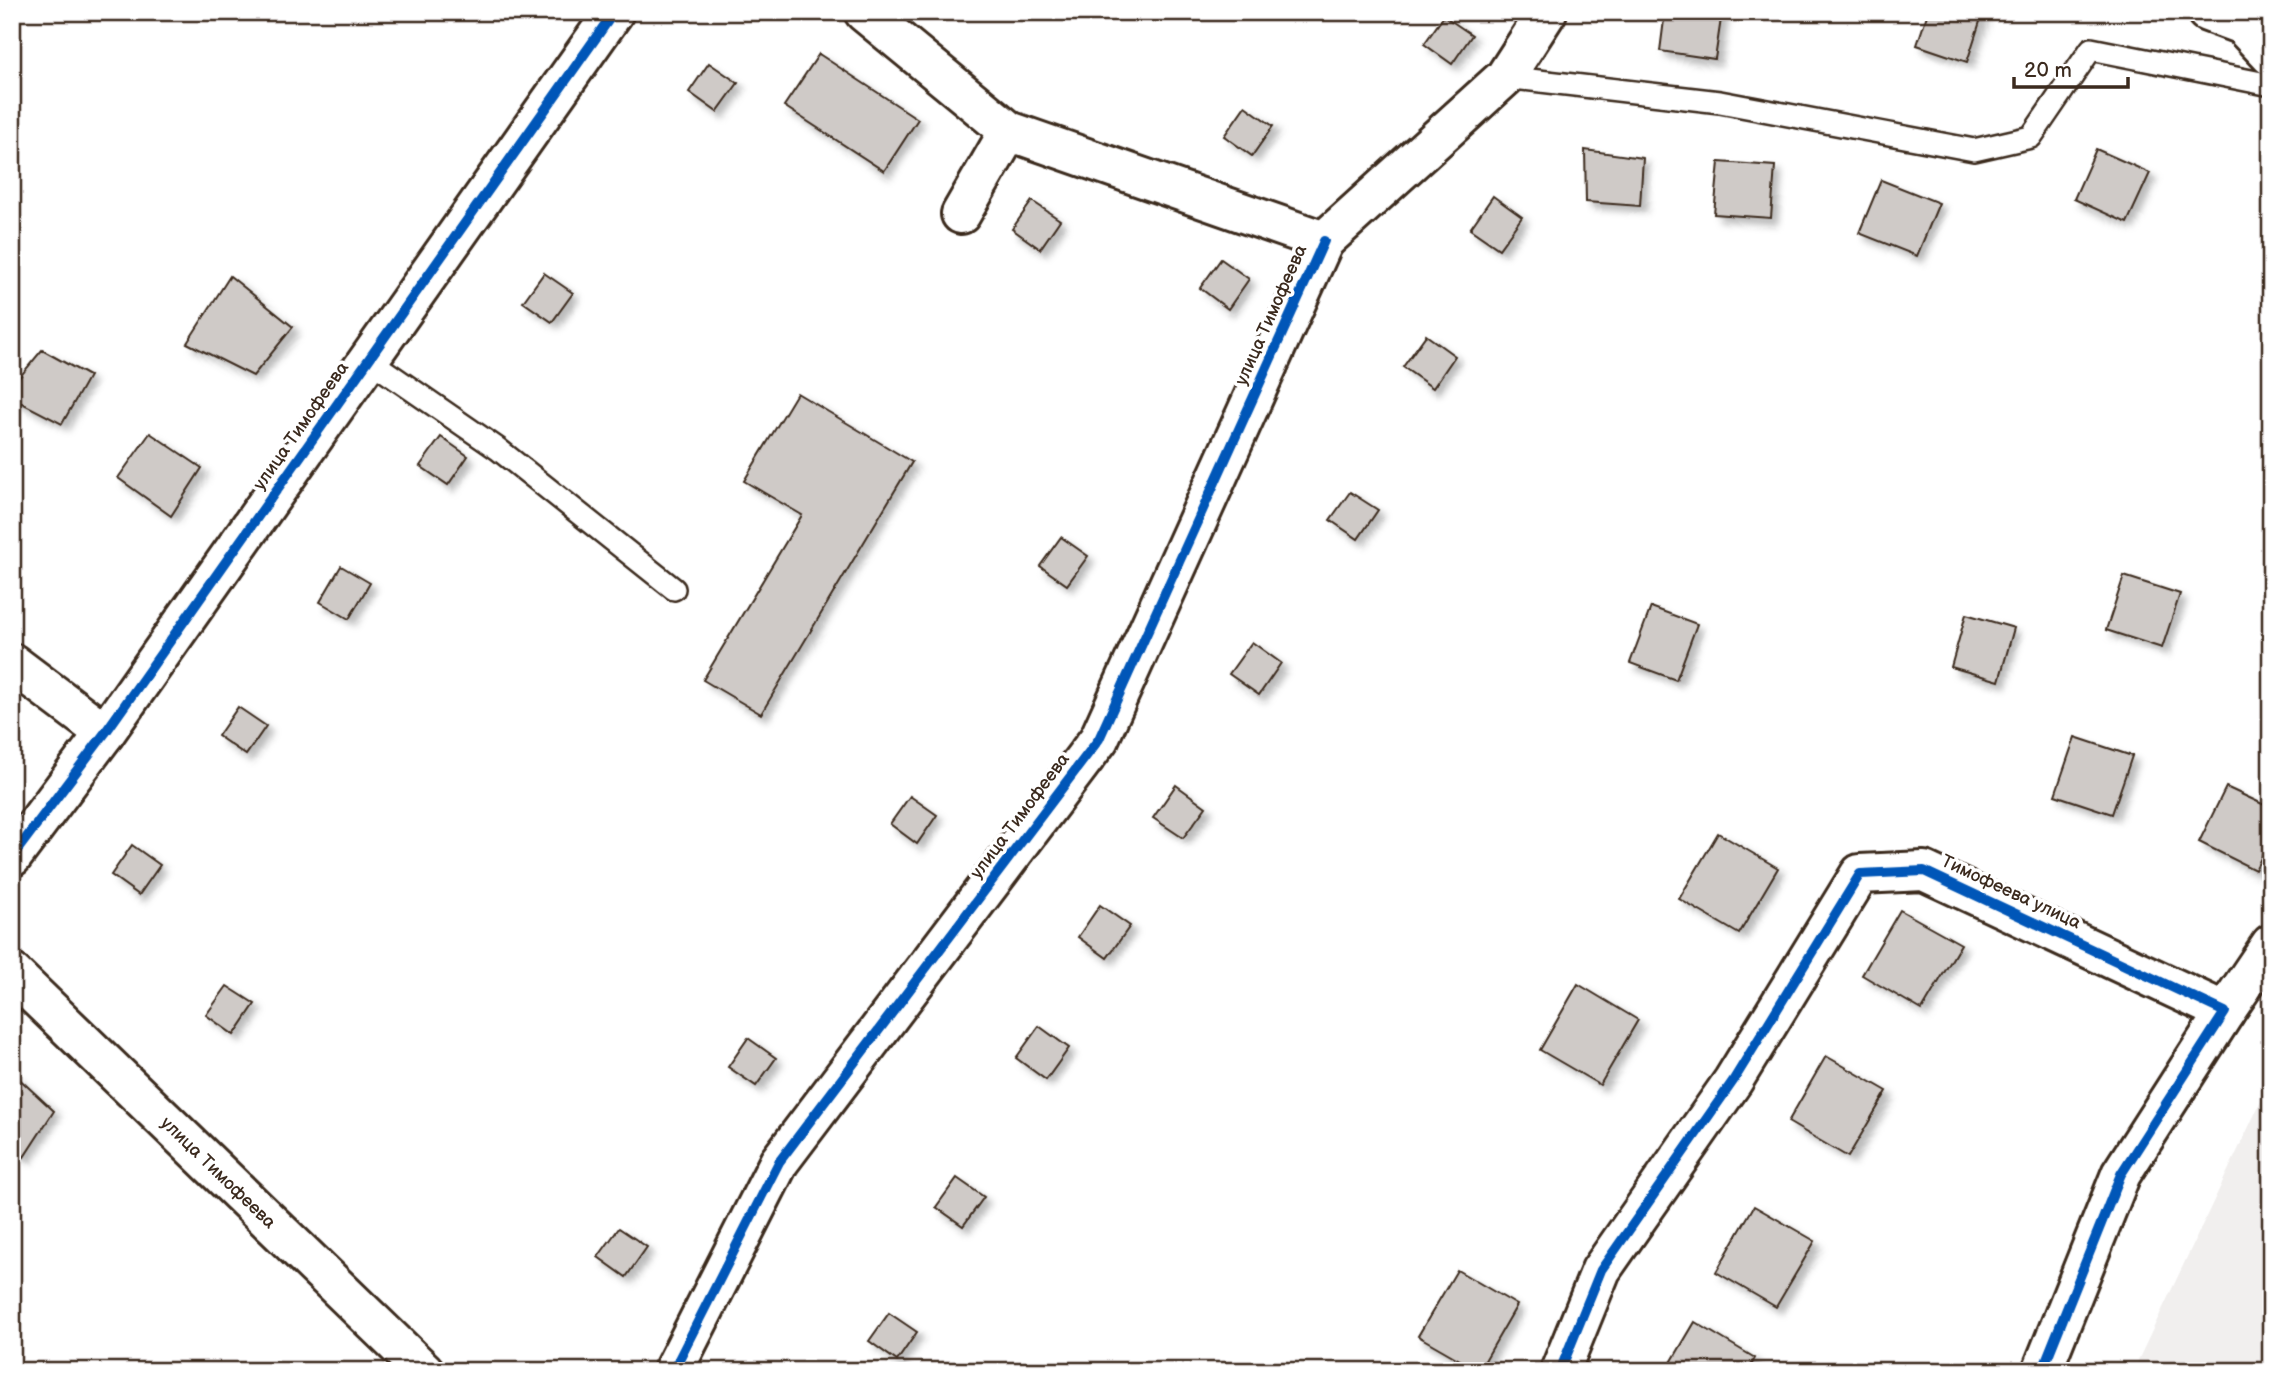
<svg xmlns="http://www.w3.org/2000/svg" width="2283" height="1383" font-family="'Balsamiq Sans',sans-serif">
<style>
.built{fill:#f1efee}
.building{fill:#cfcac7;stroke:#3b2a1e;stroke-width:2;filter:url(#shadow)}
.lines{fill:none;stroke-linecap:round;stroke-linejoin:round}
.lane-casing{stroke:#3b2a1e;stroke-width:26}
.street-casing{stroke:#3b2a1e;stroke-width:44}
.lane{stroke:#fff;stroke-width:21}
.street{stroke:#fff;stroke-width:38}
.cycleway-casing{stroke:#fff;stroke-width:15}
.cycleway{stroke:#0057b8;stroke-width:10}
.labels{text-anchor:middle;dominant-baseline:central;stroke-width:7;stroke-linejoin:round;paint-order:stroke}
.street-label{font-size:18px;fill:#3b2a1e;stroke:#fff}
</style>
<defs>
<filter id="shadow"><feDropShadow dx="6" dy="6" stdDeviation="3.5" flood-color="#0004"/></filter>
</defs>
<rect width="100%" height="100%" fill="#fff"/>
<filter id="ink" filterUnits="userSpaceOnUse"><feTurbulence type="fractalNoise" baseFrequency=".0143" numOctaves="2"/><feDisplacementMap in="SourceGraphic" scale="14" xChannelSelector="R" yChannelSelector="G"/><feConvolveMatrix kernelMatrix="1 2 1 2 8 2 1 2 1" color-interpolation-filters="sRGB"/></filter>
<g filter="url(#ink)">
<!-- built -->
<path class="built" d="M 2271,1080 L 2271,1371 L 2133,1371 Z"/>
<!-- building -->
<g class="building">
<path d="M 1665,12 L 1722,12 L 1715,59 L 1660,51 Z"/>
<path d="M 1928,12 L 1983,12 L 1967,62 L 1917,45 Z"/>
<path d="M 1444,16 L 1472,35 L 1452,64 L 1424,44 Z"/>
<path d="M 819,54 L 918,119 L 884,171 L 784,106 Z"/>
<path d="M 709,63 L 738,83 L 717,112 L 689,92 Z"/>
<path d="M 1245,106 L 1273,126 L 1252,156 L 1224,136 Z"/>
<path d="M 2096,149 L 2150,173 L 2127,223 L 2074,199 Z"/>
<path d="M 1585,150 L 1643,158 L 1640,206 L 1586,202 Z"/>
<path d="M 1719,162 L 1775,166 L 1771,218 L 1714,214 Z"/>
<path d="M 1881,180 L 1939,203 L 1917,256 L 1859,233 Z"/>
<path d="M 1493,196 L 1522,217 L 1499,249 L 1470,229 Z"/>
<path d="M 1032,201 L 1060,220 L 1040,249 L 1012,229 Z"/>
<path d="M 1221,259 L 1249,279 L 1228,309 L 1200,288 Z"/>
<path d="M 544,273 L 573,293 L 552,322 L 523,302 Z"/>
<path d="M 230,276 L 293,327 L 253,376 L 187,343 Z"/>
<path d="M 1426,335 L 1455,356 L 1433,388 L 1403,367 Z"/>
<path d="M 42,350 L 89,376 L 62,424 L 12,398 L 12,386 Z"/>
<path d="M 797,393 L 912,462 L 761,714 L 703,680 L 802,515 L 744,481 Z"/>
<path d="M 150,433 L 202,468 L 171,516 L 118,478 Z"/>
<path d="M 441,437 L 468,456 L 448,485 L 420,466 Z"/>
<path d="M 1350,492 L 1378,510 L 1358,539 L 1330,520 Z"/>
<path d="M 1061,537 L 1088,556 L 1067,585 L 1040,566 Z"/>
<path d="M 341,566 L 370,583 L 349,619 L 320,602 Z"/>
<path d="M 2124,576 L 2180,594 L 2162,648 L 2106,630 Z"/>
<path d="M 1651,607 L 1697,624 L 1676,680 L 1630,663 Z"/>
<path d="M 1966,614 L 2014,628 L 1999,681 L 1951,667 Z"/>
<path d="M 1252,642 L 1281,663 L 1259,695 L 1229,674 Z"/>
<path d="M 238,707 L 266,726 L 246,755 L 218,736 Z"/>
<path d="M 2075,737 L 2132,756 L 2112,814 L 2055,795 Z"/>
<path d="M 1176,785 L 1206,807 L 1183,838 L 1153,818 Z"/>
<path d="M 2226,787 L 2271,808 L 2271,838 L 2255,870 L 2199,842 Z"/>
<path d="M 910,796 L 937,815 L 917,844 L 890,824 Z"/>
<path d="M 1718,833 L 1778,868 L 1739,934 L 1679,899 Z"/>
<path d="M 132,845 L 160,865 L 139,895 L 111,875 Z"/>
<path d="M 1100,905 L 1130,926 L 1107,958 L 1078,937 Z"/>
<path d="M 1900,910 L 1961,944 L 1922,1010 L 1862,975 Z"/>
<path d="M 1578,984 L 1638,1020 L 1600,1085 L 1540,1050 Z"/>
<path d="M 227,986 L 255,1004 L 234,1035 L 206,1015 Z"/>
<path d="M 1039,1026 L 1069,1048 L 1046,1080 L 1016,1058 Z"/>
<path d="M 748,1038 L 776,1058 L 756,1086 L 728,1067 Z"/>
<path d="M 1826,1056 L 1887,1091 L 1848,1157 L 1788,1122 Z"/>
<path d="M 14,1074 L 54,1111 L 24,1157 L 12,1149 Z"/>
<path d="M 957,1178 L 984,1197 L 963,1226 L 936,1207 Z"/>
<path d="M 1754,1206 L 1815,1241 L 1776,1307 L 1716,1272 Z"/>
<path d="M 619,1228 L 647,1247 L 626,1277 L 598,1257 Z"/>
<path d="M 1457,1270 L 1517,1305 L 1479,1371 L 1418,1336 Z"/>
<path d="M 889,1313 L 917,1332 L 897,1361 L 869,1341 Z"/>
<path d="M 1695,1322 L 1755,1358 L 1748,1371 L 1666,1371 Z"/>
</g>
<g class="lines">
<defs>
<g id="lane">
<path d="M 1505,77 L 1720,102 L 1974,150 L 2031,137 L 2091,49 L 2271,85"/>
<path d="M 369,360 L 498,449 L 674,589"/>
</g>
<g id="street">
<path d="M 864,12 L 1009,131 L 1324,241 L 1505,77 L 1547,12"/>
<path d="M 2207,12 L 2242,25 L 2247,12"/>
<path d="M 2242,25 L 2271,56"/>
<path d="M 961,214 L 1009,131"/>
<path d="M 12,663 L 105,733"/>
<path d="M 12,857 L 105,733 L 614,12"/>
<path id="s1" d="M 12,973 L 424,1371"/>
<path d="M 2225,1012 L 2271,944"/>
<path d="M 673,1371 L 779,1162 L 1099,739 L 1324,241"/>
<path d="M 1560,1371 L 1601,1270 L 1733,1081 L 1860,874 L 1924,871 L 2225,1012 L 2121,1174 L 2042,1371"/>
</g>
</defs>
<!-- lane casing -->
<use href="#lane" class="lane-casing"/>
<!-- street casing -->
<use href="#street" class="street-casing"/>
<!-- lane -->
<use href="#lane" class="lane"/>
<!-- street -->
<use href="#street" class="street"/>
<defs>
<g id="cycleway">
<path d="M 12,857 L 105,733 L 614,12"/>
<path d="M 673,1371 L 779,1162 L 1099,739 L 1324,241"/>
<path d="M 1560,1371 L 1601,1270 L 1733,1081 L 1860,874 L 1924,871 L 2225,1012 L 2121,1174 L 2042,1371"/>
</g>
</defs>
<!-- cycleway casing -->
<use href="#cycleway" class="cycleway-casing"/>
<!-- cycleway -->
<use href="#cycleway" class="cycleway"/>
</g>
</g>
<g class="labels">
<!-- street labels -->
<g class="street-label">
<text transform="translate(1271 315) rotate(-66)">улица Тимофеева</text>
<text transform="translate(301 426) rotate(-55)">улица Тимофеева</text>
<text transform="translate(1020 816) rotate(-53)">улица Тимофеева</text>
<text transform="translate(2011 892) rotate(25)">Тимофеева улица</text>
<text stroke="none"><textPath href="#s1" startOffset="287">улица Тимофеева</textPath></text>
</g>
</g>
<!-- margin -->
<rect width="2283" height="1383" fill="none" stroke="#fff" stroke-width="42"/>
<rect x="21" y="21" width="2241" height="1341" fill="none" stroke="#3b2a1e" stroke-width="2.5" filter="url(#ink)"/>
<!-- scale -->
<path d="M2014 77v10h114v-10" fill="none" stroke="#3b2a1e" stroke-width="3.5"/>
<text x="2024" y="77" font-size="21" fill="#3b2a1e" stroke="#ffffff" stroke-width="5" paint-order="stroke">20 m</text>
</svg>
